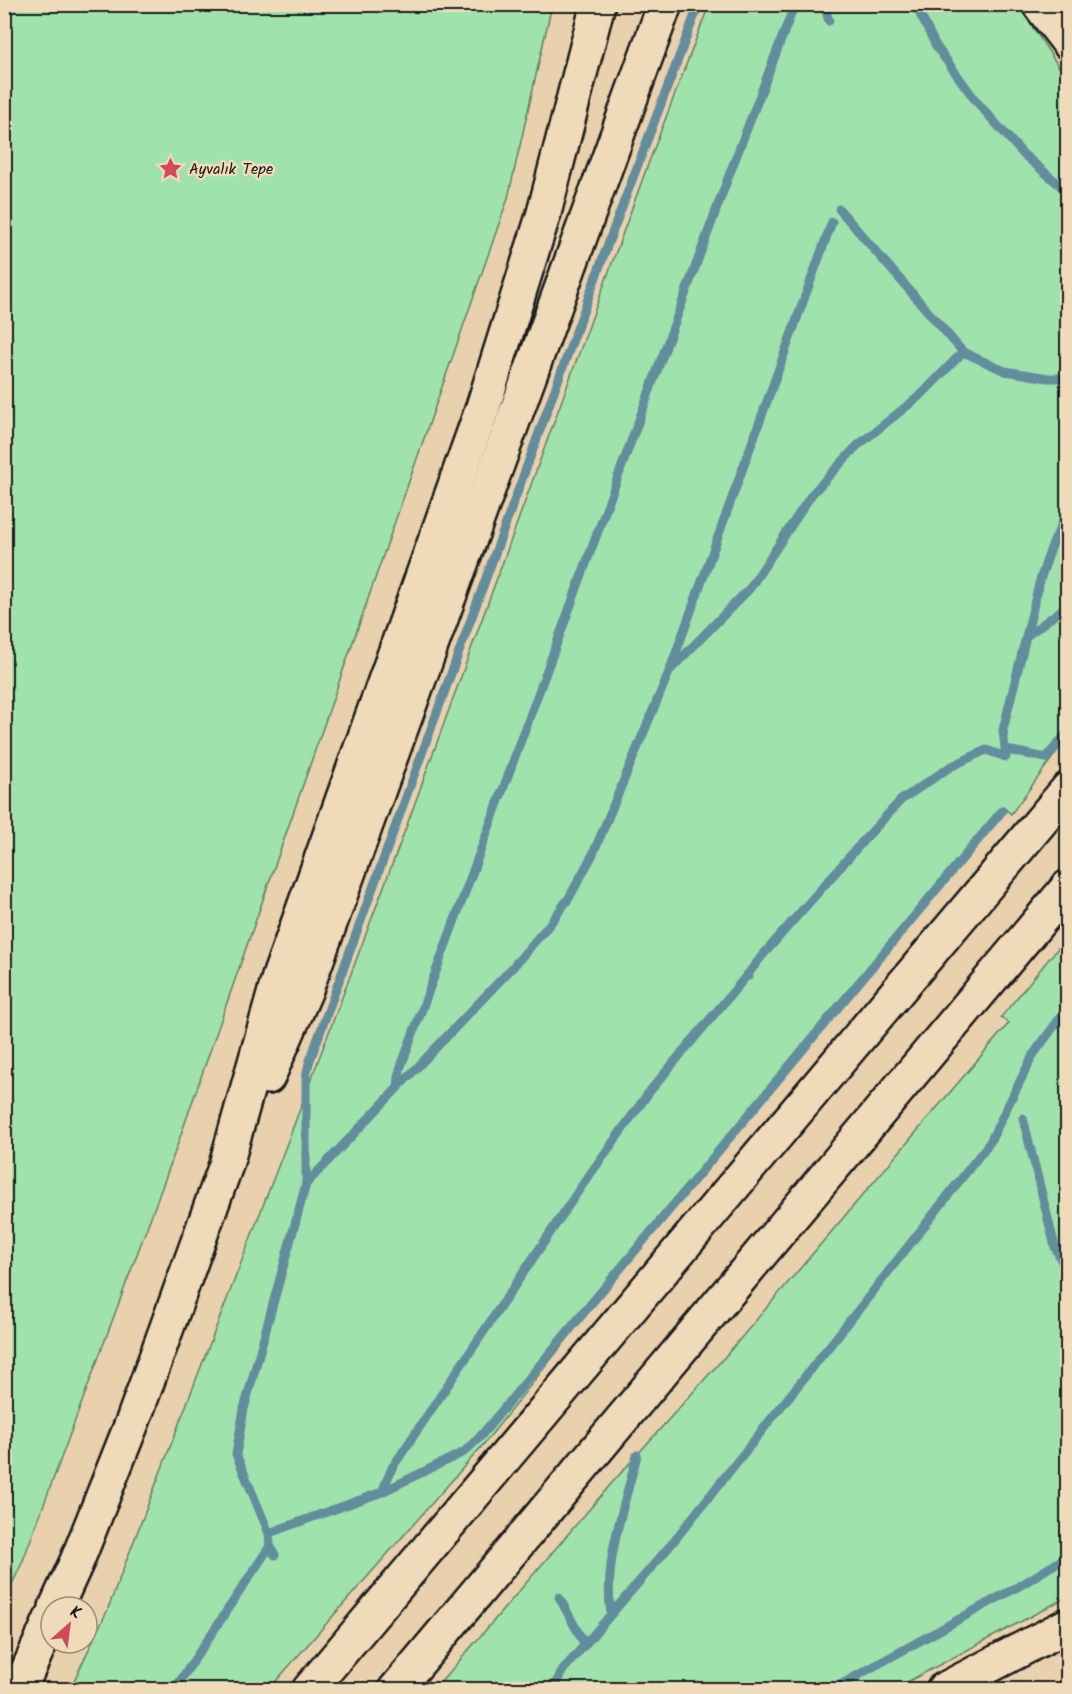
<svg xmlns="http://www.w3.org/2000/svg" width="1072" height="1694" font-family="Kalam,sans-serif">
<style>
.green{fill:#a0e2ac;stroke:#5e7f64;stroke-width:1.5}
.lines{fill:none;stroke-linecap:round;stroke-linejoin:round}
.stream{stroke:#628d9c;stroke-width:9}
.highway-casing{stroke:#1c1c1c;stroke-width:38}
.highway{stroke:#efdbb9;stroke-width:33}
.labels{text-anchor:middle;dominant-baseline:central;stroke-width:5;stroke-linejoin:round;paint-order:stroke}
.poi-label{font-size:16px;fill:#1c1c1c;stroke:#efdbb9;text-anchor:start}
</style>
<rect width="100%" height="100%" fill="#e9d1ae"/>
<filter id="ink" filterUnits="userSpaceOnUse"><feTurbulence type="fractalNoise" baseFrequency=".0167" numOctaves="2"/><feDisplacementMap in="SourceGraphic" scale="12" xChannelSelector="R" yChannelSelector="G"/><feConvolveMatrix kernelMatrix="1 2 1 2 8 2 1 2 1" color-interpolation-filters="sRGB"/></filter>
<g filter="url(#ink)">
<!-- green -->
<g class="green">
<path d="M 5,4 L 552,5 L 508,198 L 171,1163 L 22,1563 L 5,1599 Z"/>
<path d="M 709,5 L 1018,5 L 1061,70 L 1067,76 L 1067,738 L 1011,814 L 1003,807 L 756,1102 L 483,1445 L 269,1689 L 70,1689 L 107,1611 L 289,1138 L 404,833 L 647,167 Z"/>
<path d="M 1067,937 L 1067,1597 L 894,1689 L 435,1689 L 611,1484 L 729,1352 L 1009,1023 L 1001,1017 Z"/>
</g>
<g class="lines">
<!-- stream -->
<g class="stream">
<path d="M 824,4 L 829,21"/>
<path d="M 915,4 L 936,46 L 976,101 L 1023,154 L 1068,192"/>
<path d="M 839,209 L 963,352 L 1005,371 L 1048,378 L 1068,378"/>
<path d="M 1028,635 L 1068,605"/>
<path d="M 670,670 L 750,588 L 812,494 L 857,446 L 922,394 L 963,352"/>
<path d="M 1007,750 L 1046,758 L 1068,732"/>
<path d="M 749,976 L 748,974 L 762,956 L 864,840 L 901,800 L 950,767 L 986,750 L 1006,757 L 1003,730 L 1040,580 L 1051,548 L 1068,510"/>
<path d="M 398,1086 L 400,1069 L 728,178 L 795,4"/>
<path d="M 1023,1118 L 1055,1247 L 1065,1268 L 1068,1285"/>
<path d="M 306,1184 L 512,968 L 549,925 L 569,898 L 593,854 L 669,672 L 832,222"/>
<path d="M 382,1492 L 392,1468 L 583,1184 L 650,1091 L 748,974"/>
<path d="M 269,1533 L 382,1492 L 464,1452 L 479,1438 L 1002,811"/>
<path d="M 275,1555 L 270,1546 L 269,1533 L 236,1454 L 244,1409 L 306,1184 L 306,1077 L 309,1063 L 609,241 L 699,4"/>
<path d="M 559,1597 L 585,1645"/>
<path d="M 611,1614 C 603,1562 625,1505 637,1455"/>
<path d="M 174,1690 L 270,1546"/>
<path d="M 552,1690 L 563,1670 L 669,1547 L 863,1304 L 990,1142 L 1033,1055 L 1068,1007"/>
<path d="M 831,1690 L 1021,1585 L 1068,1556"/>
</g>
<defs>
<g id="highway">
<path d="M 1039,4 L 1068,42"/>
<path d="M 268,1077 L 305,992 L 665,4"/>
<path d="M 56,1607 L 77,1561 L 134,1418 L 226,1165 L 279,977 L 483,407 L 544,213 L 598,4"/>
<path d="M 19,1690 L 51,1619"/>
<path d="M 309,1690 L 1068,789"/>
<path d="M 395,1690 L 1068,887"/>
<path d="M 943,1690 L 1068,1625"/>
</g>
</defs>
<!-- highway casing -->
<use href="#highway" class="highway-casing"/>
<!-- highway -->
<use href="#highway" class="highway"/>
</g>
</g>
<!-- icons -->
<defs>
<symbol id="sight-bare" viewBox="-9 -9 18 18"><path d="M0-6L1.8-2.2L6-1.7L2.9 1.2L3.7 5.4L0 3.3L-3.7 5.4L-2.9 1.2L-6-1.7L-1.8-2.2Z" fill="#d1495b" stroke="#efdbb9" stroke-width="2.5" paint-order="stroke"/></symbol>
</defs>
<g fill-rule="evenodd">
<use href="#sight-bare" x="154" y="152" width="33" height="33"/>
</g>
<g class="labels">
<!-- poi labels -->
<g class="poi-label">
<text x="189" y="169">Ayvalık Tepe</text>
</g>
</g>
<!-- margin -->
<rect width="1072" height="1694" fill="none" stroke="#efdbb9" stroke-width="24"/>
<rect x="12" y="12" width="1048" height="1670" fill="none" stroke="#1c1c1c" stroke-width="2" filter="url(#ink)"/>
<!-- north arrow -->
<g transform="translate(69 1625) rotate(28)"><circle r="28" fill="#efdbb9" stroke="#9b8f7a" stroke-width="1.5"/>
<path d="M0-4.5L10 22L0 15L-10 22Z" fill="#d1495b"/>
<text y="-9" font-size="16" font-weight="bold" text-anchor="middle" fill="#1c1c1c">K</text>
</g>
</svg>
